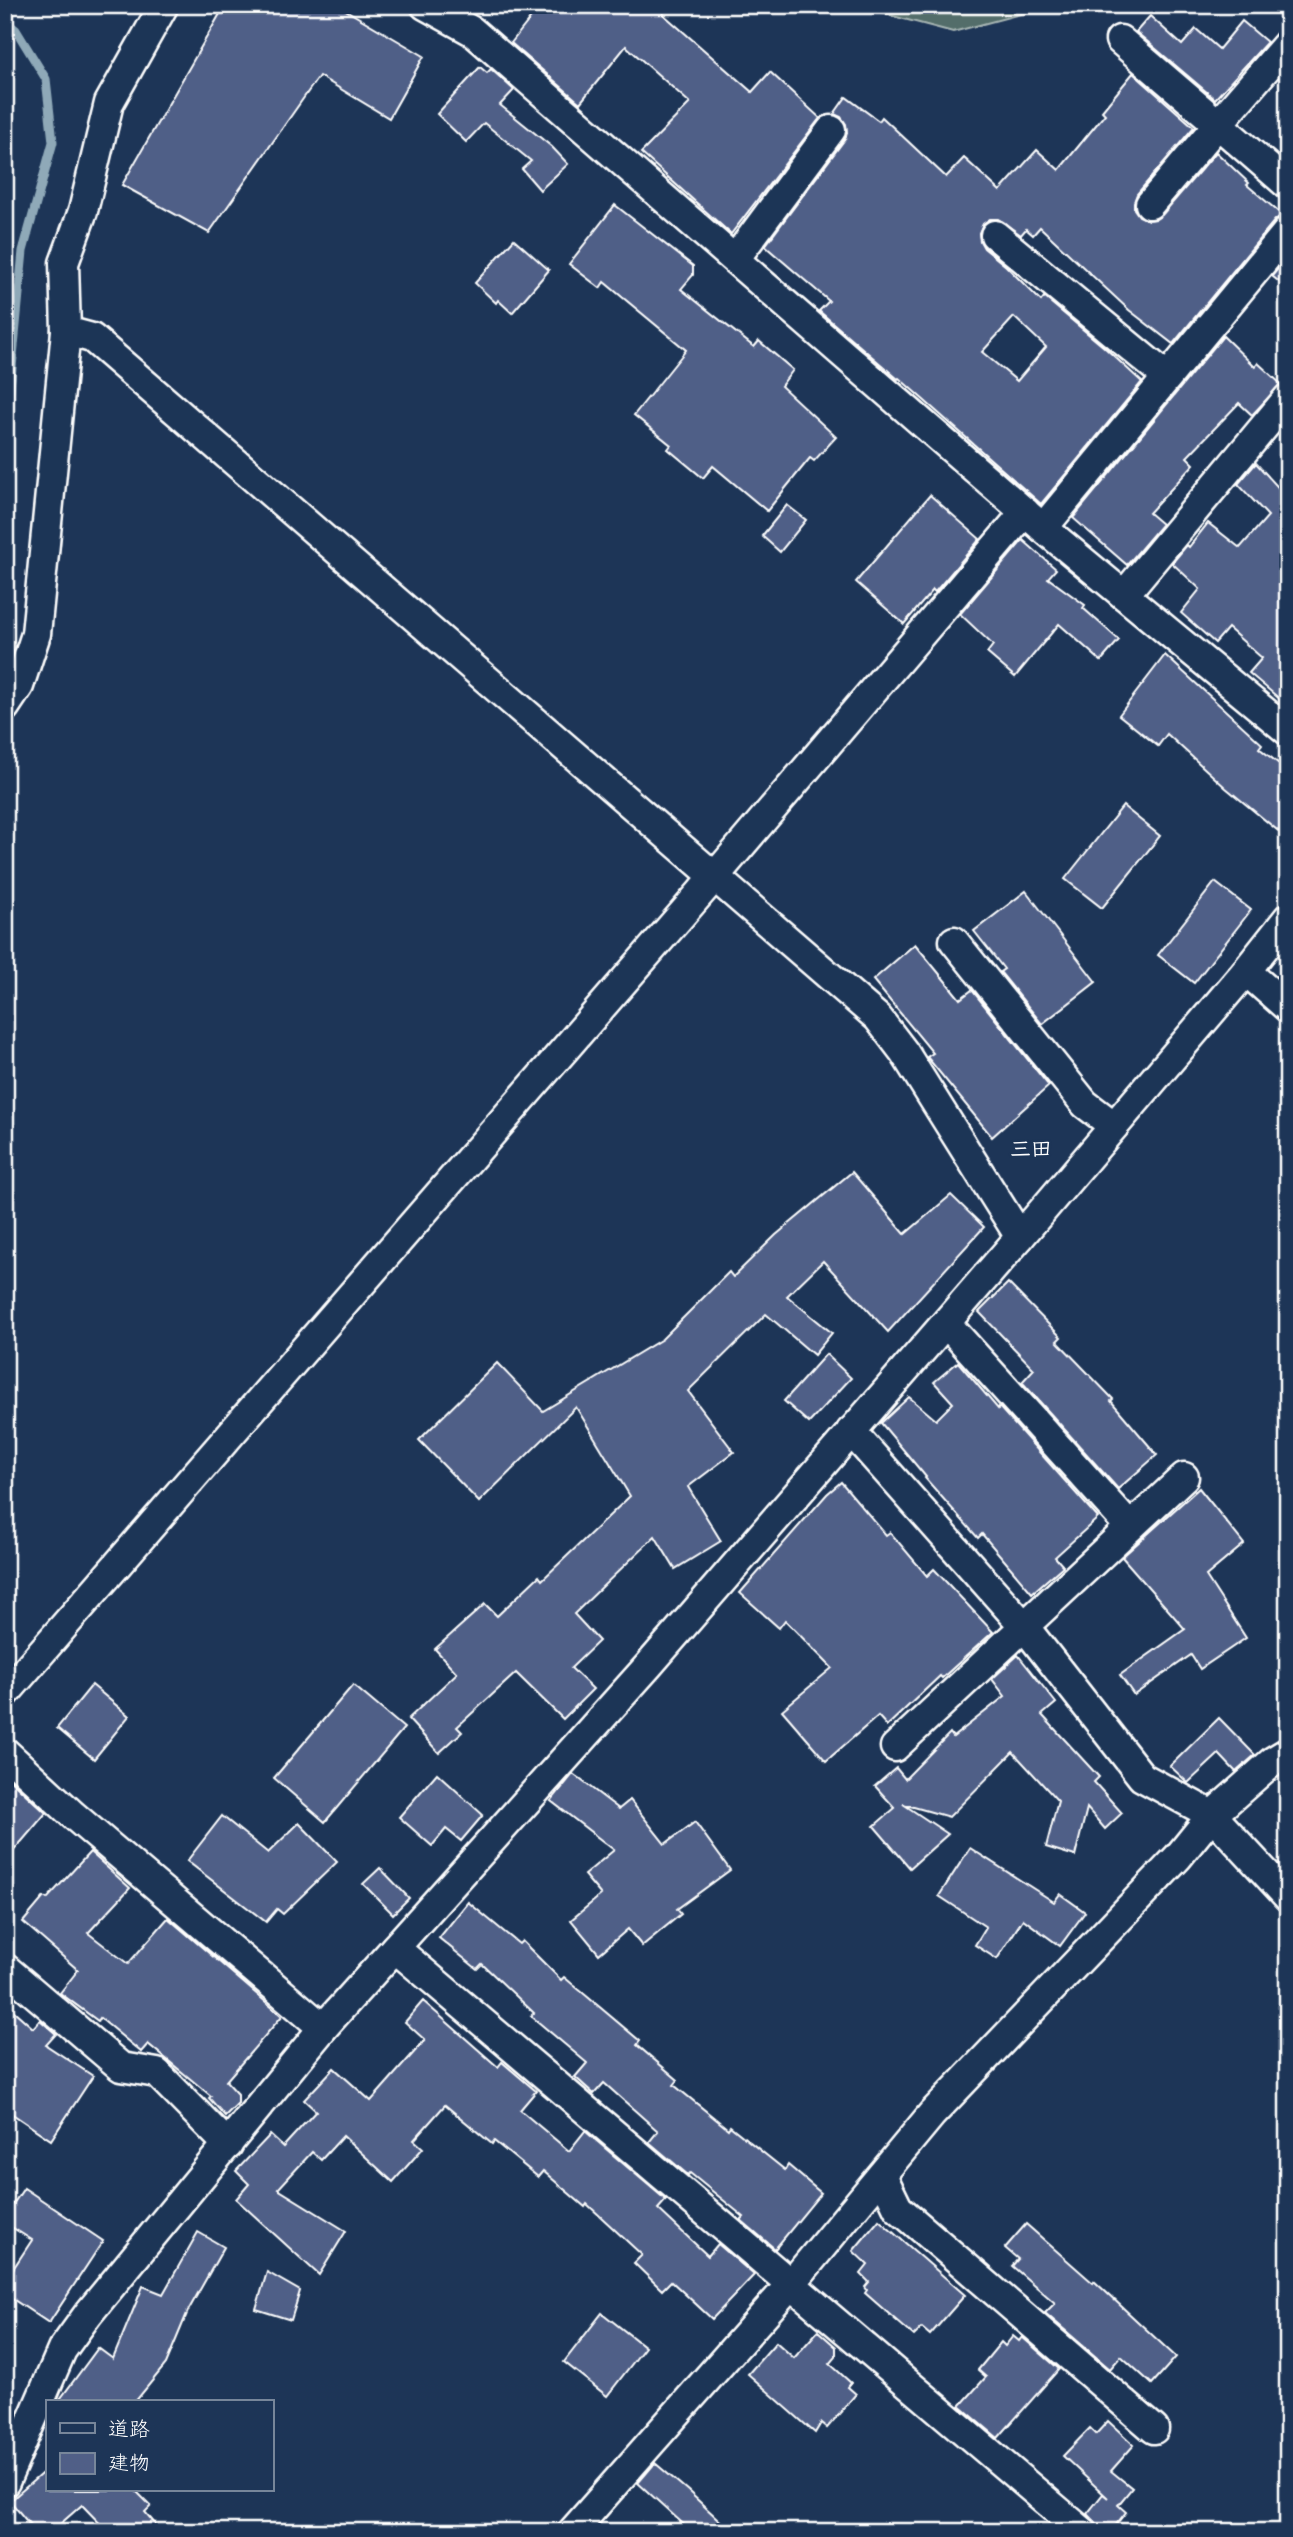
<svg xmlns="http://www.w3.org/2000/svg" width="1293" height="2537" font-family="'Balsamiq Sans','Klee One',sans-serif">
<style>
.green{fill:#526d6a;stroke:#a8b6b4;stroke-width:2}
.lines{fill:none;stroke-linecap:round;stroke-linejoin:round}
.stream{stroke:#8fa9b8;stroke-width:9}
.building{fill:#505f87;stroke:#fff;stroke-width:2;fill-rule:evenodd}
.minor-casing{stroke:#fff;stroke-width:33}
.minor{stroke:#1d3557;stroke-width:28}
.labels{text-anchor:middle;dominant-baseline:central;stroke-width:5;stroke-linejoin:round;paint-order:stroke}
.neighbourhood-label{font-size:21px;font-weight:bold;fill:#fff;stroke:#1d3557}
</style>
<rect width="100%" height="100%" fill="#1d3557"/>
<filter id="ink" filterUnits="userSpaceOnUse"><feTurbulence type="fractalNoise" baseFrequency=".0143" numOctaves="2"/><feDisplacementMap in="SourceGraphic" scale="14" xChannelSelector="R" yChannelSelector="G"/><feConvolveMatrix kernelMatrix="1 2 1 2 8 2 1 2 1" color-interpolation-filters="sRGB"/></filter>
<g filter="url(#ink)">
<!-- green -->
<path class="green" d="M 851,5 L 1035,5 L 1028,12 L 953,32 Z"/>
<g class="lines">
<!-- stream -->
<path class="stream" d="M 5,21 L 16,30 L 46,79 L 53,142 L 23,251 L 5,441"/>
</g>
<!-- building -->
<g class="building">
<path d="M 225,5 L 337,5 L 424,56 L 389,118 L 319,76 L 209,233 L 122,185 Z"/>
<path d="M 541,5 L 667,5 L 663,14 L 752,92 L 770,72 L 820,118 L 731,234 L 641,153 L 690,103 L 626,46 L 580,103 L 511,43 Z"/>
<path d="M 1150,16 L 1182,45 L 1196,29 L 1219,49 L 1242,21 L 1267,42 L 1215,99 L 1136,32 Z"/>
<path d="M 480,67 L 487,73 L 491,69 L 514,90 L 500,105 L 552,147 L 568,164 L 540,190 L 522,169 L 531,161 L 484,123 L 466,142 L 437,114 Z"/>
<path d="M 1133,73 L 1194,127 L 1137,194 L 1134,202 L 1134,209 L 1139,216 L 1148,220 L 1156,219 L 1162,215 L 1216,152 L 1249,183 L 1247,185 L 1282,215 L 1275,220 L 1173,344 L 1129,310 L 1040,227 L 1033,235 L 1026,229 L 1021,235 L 998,219 L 990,219 L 983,224 L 979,233 L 980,241 L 984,248 L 1006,266 L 1041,301 L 1044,297 L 1104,347 L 1142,382 L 1041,504 L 899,378 L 898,379 L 819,311 L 829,301 L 765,246 L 845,139 L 847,133 L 846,124 L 841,117 L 834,114 L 846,97 L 879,121 L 882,117 L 946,177 L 964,158 L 1000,191 L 1037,150 L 1059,170 L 1105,114 L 1102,111 ZM 1014,317 L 1046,347 L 1017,381 L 982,352 Z"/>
<path d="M 615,205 L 693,266 L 693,275 L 681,289 L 754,347 L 759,341 L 793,370 L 781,386 L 836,437 L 814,461 L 810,458 L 767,511 L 713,466 L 703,478 L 668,449 L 671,445 L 634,415 L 686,350 L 604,282 L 600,288 L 569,264 Z"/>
<path d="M 514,239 L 549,270 L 512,313 L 498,300 L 496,303 L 475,283 Z"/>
<path d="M 1288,257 L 1288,289 L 1272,276 Z"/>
<path d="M 1223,336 L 1255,367 L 1258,363 L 1281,384 L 1252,415 L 1239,403 L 1187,457 L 1194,464 L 1149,513 L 1162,524 L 1127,565 L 1073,518 Z"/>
<path d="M 1256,463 L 1285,495 L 1288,492 L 1288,706 L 1249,673 L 1262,658 L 1228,628 L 1215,643 L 1181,613 L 1200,589 L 1172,563 L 1187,545 L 1189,547 L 1208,523 L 1240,548 L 1268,516 L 1238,484 Z"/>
<path d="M 930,495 L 980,539 L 935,592 L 933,590 L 904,624 L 856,582 Z"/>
<path d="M 787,505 L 806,520 L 780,552 L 762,536 Z"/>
<path d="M 1023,540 L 1056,569 L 1048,578 L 1085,605 L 1083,608 L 1119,640 L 1101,661 L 1059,624 L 1015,677 L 987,653 L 993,645 L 960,614 Z"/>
<path d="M 1165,655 L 1262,744 L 1259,748 L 1288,771 L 1288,839 L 1226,788 L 1167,734 L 1158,746 L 1119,715 Z"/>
<path d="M 1123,806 L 1160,836 L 1102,908 L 1065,879 Z"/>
<path d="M 1215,882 L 1251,910 L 1194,983 L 1158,955 Z"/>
<path d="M 1026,891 L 1096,982 L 1042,1024 L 1000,972 L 1004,969 L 974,931 Z"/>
<path d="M 915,944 L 960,999 L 972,990 L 1049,1086 L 992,1137 L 927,1057 L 933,1053 L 873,980 Z"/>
<path d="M 852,1172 L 905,1234 L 951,1195 L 984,1227 L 888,1332 L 823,1261 L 787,1296 L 832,1333 L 814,1355 L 766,1314 L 688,1391 L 734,1452 L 688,1487 L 721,1541 L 675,1569 L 655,1536 L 574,1614 L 599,1641 L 571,1668 L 593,1689 L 563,1719 L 516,1673 L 457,1727 L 462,1732 L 439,1753 L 408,1719 L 457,1673 L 435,1649 L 485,1604 L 497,1616 L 539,1576 L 542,1580 L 630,1496 L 576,1407 L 479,1502 L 419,1440 L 497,1363 L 543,1411 L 662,1339 L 729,1272 L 733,1277 L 776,1235 Z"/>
<path d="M 1008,1283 L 1061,1337 L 1057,1341 L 1113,1399 L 1111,1401 L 1157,1455 L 1118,1489 L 1022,1382 L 1034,1369 L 979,1312 Z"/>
<path d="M 826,1354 L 851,1378 L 809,1423 L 784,1401 Z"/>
<path d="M 958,1362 L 998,1409 L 999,1407 L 1098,1518 L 1055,1557 L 1063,1566 L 1032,1593 L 982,1534 L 978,1538 L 925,1478 L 926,1477 L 881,1423 L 909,1397 L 936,1420 L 953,1403 L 934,1382 Z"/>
<path d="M 841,1482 L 886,1535 L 890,1532 L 927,1576 L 934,1569 L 993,1632 L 942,1678 L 940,1676 L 887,1726 L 878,1716 L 826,1761 L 782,1710 L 832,1668 L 785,1620 L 779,1628 L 740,1593 L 827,1494 Z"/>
<path d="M 1199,1488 L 1244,1544 L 1206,1576 L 1246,1638 L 1200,1669 L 1191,1655 L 1134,1695 L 1120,1675 L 1185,1629 L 1122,1557 Z"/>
<path d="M 1018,1655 L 1056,1703 L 1042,1715 L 1099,1777 L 1094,1782 L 1122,1813 L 1105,1829 L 1087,1808 L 1075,1856 L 1046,1847 L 1058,1801 L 1013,1752 L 949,1817 L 903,1804 L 948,1834 L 910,1868 L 874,1826 L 895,1808 L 875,1786 L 896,1768 L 905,1779 L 950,1733 L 953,1737 L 1005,1696 L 992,1679 Z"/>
<path d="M 92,1685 L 129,1716 L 94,1759 L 57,1728 Z"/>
<path d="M 353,1685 L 404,1728 L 325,1822 L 274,1778 Z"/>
<path d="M 1219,1718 L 1255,1755 L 1236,1772 L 1219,1754 L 1188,1783 L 1170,1766 Z"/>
<path d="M 437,1773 L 483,1815 L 461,1841 L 446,1829 L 432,1846 L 399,1817 Z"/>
<path d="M 573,1774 L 619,1809 L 630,1800 L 665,1844 L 695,1822 L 730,1870 L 677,1909 L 681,1914 L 642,1946 L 628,1929 L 599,1954 L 571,1920 L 601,1895 L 584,1875 L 614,1850 L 551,1801 Z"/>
<path d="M 5,1775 L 46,1813 L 5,1861 Z"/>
<path d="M 222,1816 L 268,1853 L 299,1823 L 337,1862 L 283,1914 L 277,1909 L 266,1922 L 187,1861 Z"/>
<path d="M 970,1848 L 1054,1902 L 1060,1894 L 1085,1912 L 1060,1946 L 1023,1919 L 997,1959 L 975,1945 L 986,1927 L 939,1896 Z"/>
<path d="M 90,1852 L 130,1888 L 88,1933 L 128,1964 L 168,1918 L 282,2016 L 226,2081 L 238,2094 L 238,2103 L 225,2116 L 209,2098 L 211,2096 L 148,2044 L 141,2052 L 100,2018 L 98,2021 L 60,1993 L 78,1970 L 23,1922 L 44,1897 L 47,1899 Z"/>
<path d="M 380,1868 L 409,1898 L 393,1914 L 363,1884 Z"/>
<path d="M 468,1902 L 519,1944 L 522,1941 L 561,1980 L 564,1977 L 640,2041 L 637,2045 L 678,2080 L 674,2085 L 728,2129 L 730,2126 L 785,2170 L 788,2165 L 821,2193 L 775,2249 L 741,2220 L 744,2217 L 690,2173 L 688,2175 L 649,2142 L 658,2131 L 604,2083 L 594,2094 L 575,2077 L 587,2063 L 531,2016 L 534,2013 L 482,1964 L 477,1969 L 439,1938 Z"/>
<path d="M 423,2001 L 498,2067 L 502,2062 L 536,2091 L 520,2110 L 569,2151 L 585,2131 L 666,2200 L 658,2209 L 708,2256 L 718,2244 L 754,2275 L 712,2319 L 671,2281 L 662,2290 L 634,2263 L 642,2255 L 587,2204 L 585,2207 L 543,2171 L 538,2177 L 494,2141 L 492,2144 L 445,2105 L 414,2140 L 423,2148 L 393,2182 L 343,2136 L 321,2160 L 312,2152 L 278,2189 L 346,2231 L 319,2275 L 236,2199 L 249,2184 L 236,2171 L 270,2135 L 283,2147 L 316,2111 L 304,2100 L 334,2068 L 371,2101 L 425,2040 L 405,2022 Z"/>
<path d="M 5,2003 L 33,2028 L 40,2020 L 56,2034 L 46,2045 L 93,2076 L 51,2140 L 5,2109 Z"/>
<path d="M 24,2188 L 103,2241 L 49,2323 L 5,2294 L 5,2281 L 32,2240 L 5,2223 L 5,2216 Z"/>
<path d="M 879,2220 L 965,2295 L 930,2335 L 922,2328 L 914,2336 L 865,2293 L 867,2290 L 865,2287 L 869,2282 L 861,2274 L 868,2265 L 853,2251 Z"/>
<path d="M 1026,2224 L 1093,2283 L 1094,2281 L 1176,2357 L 1152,2384 L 1121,2356 L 1110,2369 L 1045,2313 L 1055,2303 L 1012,2266 L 1018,2259 L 1005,2248 Z"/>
<path d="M 198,2232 L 224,2247 L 188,2311 L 166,2364 L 135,2402 L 58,2402 L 98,2348 L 113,2359 L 143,2286 L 163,2294 Z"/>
<path d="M 267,2272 L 300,2291 L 291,2320 L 256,2309 Z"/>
<path d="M 602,2313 L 645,2347 L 607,2396 L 564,2362 Z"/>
<path d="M 818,2331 L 836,2347 L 836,2357 L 830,2364 L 851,2383 L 848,2387 L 856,2394 L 827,2428 L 821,2423 L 815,2433 L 748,2374 L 776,2342 L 794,2358 Z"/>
<path d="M 1013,2336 L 1019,2341 L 1022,2337 L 1059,2369 L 998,2438 L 960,2406 L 986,2377 L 978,2370 L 1001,2342 L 1005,2346 Z"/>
<path d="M 1108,2421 L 1134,2445 L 1111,2471 L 1132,2488 L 1118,2505 L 1126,2512 L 1110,2532 L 1099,2532 L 1098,2526 L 1087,2514 L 1103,2494 L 1108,2498 L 1063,2456 L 1090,2428 L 1096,2434 Z"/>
<path d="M 655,2463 L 688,2491 L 732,2532 L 692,2532 L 638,2483 Z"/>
<path d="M 47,2469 L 47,2490 L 135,2490 L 151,2506 L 145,2512 L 162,2532 L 108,2532 L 82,2505 L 51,2532 L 36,2532 L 10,2501 Z"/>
</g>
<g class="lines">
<defs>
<g id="minor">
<path d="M 425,5 L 472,31 L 1043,528 L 1288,731"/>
<path d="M 1120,40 L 1218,124 L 1150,204"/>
<path d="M 1288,43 L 1218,124 L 1288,185"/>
<path d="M 995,235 L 1167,377"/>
<path d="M 735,259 L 831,130"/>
<path d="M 66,331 L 92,338 L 878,1018 L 904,1052 L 1020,1237"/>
<path d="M 1043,528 L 1288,231"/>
<path d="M 1124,595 L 1288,398"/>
<path d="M 5,707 L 19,686 L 36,634 L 66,331 L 64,263 L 83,211 L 109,103 L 164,5"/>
<path d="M 954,941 L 1085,1104 L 1114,1126"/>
<path d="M 1246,971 L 1288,1008"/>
<path d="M 946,1323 L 1129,1526"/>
<path d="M 851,1431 L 1024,1626 L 1142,1777 L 1212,1815 L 1288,1897"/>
<path d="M 5,1694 L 716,875 L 1025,512"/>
<path d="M 895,1747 L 1184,1477"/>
<path d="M 5,1752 L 73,1815 L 323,2028"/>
<path d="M 395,1948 L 1083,2532"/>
<path d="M 5,1968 L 121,2067 L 157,2073 L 228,2145"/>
<path d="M 882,2175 L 898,2208 L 1154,2429"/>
<path d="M 5,2482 L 62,2350 L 88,2314 L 323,2028 L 649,1665 L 1020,1237 L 1246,971 L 1288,918"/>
<path d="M 572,2532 L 791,2284 L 932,2114 L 1178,1857 L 1212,1815 L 1273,1761 L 1288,1752"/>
</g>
</defs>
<!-- minor casing -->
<use href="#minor" class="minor-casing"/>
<!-- minor -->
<use href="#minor" class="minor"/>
</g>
</g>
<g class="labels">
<!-- neighbourhood labels -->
<g class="neighbourhood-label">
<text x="1031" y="1149">三田</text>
</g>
</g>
<!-- margin -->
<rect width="1293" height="2537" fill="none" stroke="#1d3557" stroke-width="28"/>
<rect x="14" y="14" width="1265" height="2509" fill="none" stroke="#fff" stroke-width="2.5" filter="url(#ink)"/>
<!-- legend -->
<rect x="46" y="2400" width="228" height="91" fill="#1d3557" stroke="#77869a" stroke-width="2"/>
<rect x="60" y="2423" width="35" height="10" fill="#1d3557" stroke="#77869a" stroke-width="2"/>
<text x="108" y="2436" font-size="21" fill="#ffffff">道路</text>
<rect x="60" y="2453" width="35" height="21" fill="#505f87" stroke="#77869a" stroke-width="2"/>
<text x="108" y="2470" font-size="21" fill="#ffffff">建物</text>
</svg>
